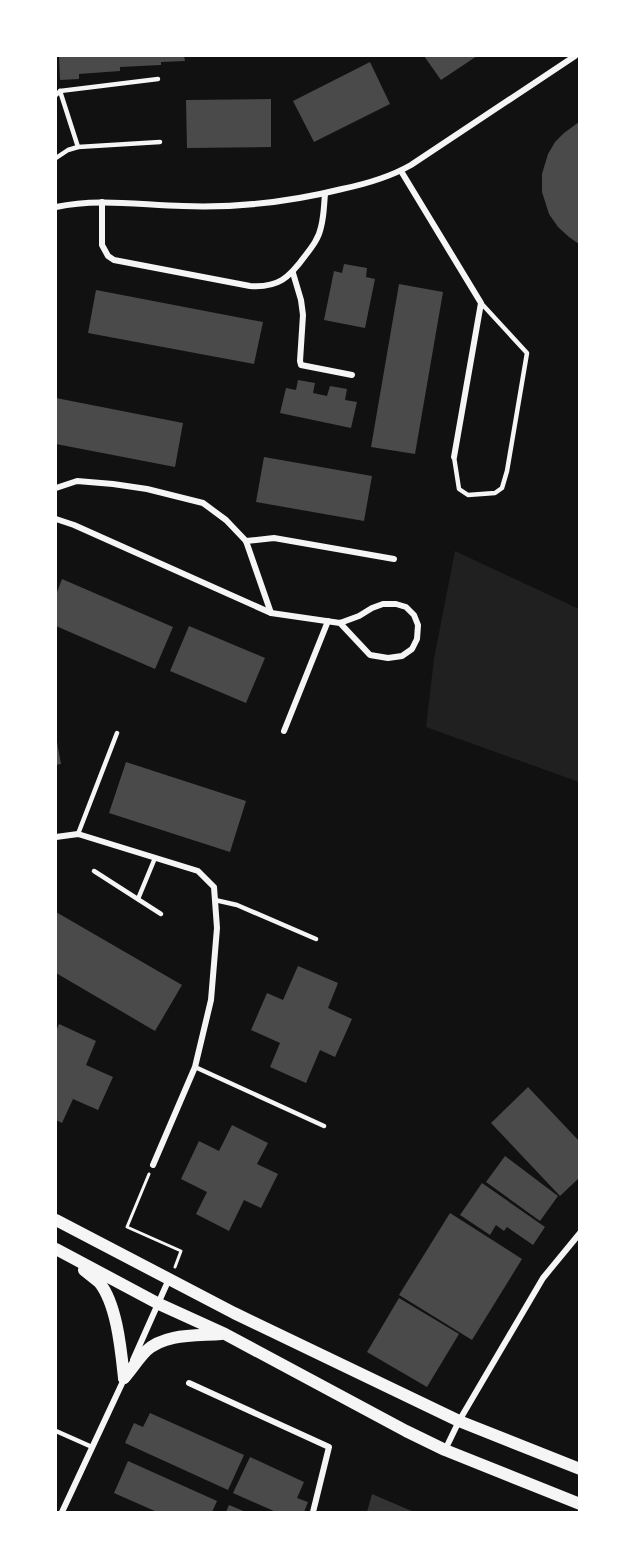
<svg xmlns="http://www.w3.org/2000/svg" width="635" height="1568" font-family="Montserrat,sans-serif">
<style>
.green{fill:#202020}
.water{fill:#333}
.building{fill:#4a4a4a}
.lines{fill:none;stroke-linecap:round;stroke-linejoin:round}
.path{stroke:#f5f5f5;stroke-width:3}
.service{stroke:#f5f5f5;stroke-width:4.5}
.minor{stroke:#f5f5f5;stroke-width:6}
.secondary{stroke:#f5f5f5;stroke-width:12}
</style>
<rect width="100%" height="100%" fill="#111"/>
<!-- green -->
<path class="green" d="M 455,551 L 579,609 L 579,782 L 426,727 L 434,659 Z"/>
<!-- water -->
<path class="water" d="M 372,1494 L 414,1512 L 367,1512 Z"/>
<!-- building -->
<g class="building">
<path d="M 59,56 L 184,56 L 185,61 L 161,62 L 161,65 L 120,67 L 120,71 L 79,74 L 79,79 L 60,80 Z"/>
<path d="M 424,56 L 477,56 L 441,80 Z"/>
<path d="M 370,62 L 390,104 L 314,142 L 293,101 Z"/>
<path d="M 271,99 L 271,147 L 187,148 L 186,100 Z"/>
<path d="M 579,122 L 579,244 L 569,237 L 558,227 L 549,214 L 542,192 L 542,174 L 548,154 L 555,142 L 564,133 Z"/>
<path d="M 344,264 L 367,268 L 366,277 L 375,279 L 365,328 L 324,320 L 334,271 L 342,273 Z"/>
<path d="M 399,284 L 443,292 L 415,454 L 371,447 Z"/>
<path d="M 96,290 L 263,322 L 254,364 L 88,333 Z"/>
<path d="M 298,380 L 315,383 L 313,393 L 327,396 L 330,386 L 347,389 L 345,400 L 357,402 L 351,428 L 280,413 L 286,388 L 296,390 Z"/>
<path d="M 56,398 L 183,423 L 175,467 L 56,444 Z"/>
<path d="M 264,457 L 372,476 L 364,521 L 256,502 Z"/>
<path d="M 62,579 L 173,627 L 155,669 L 56,626 L 56,595 Z"/>
<path d="M 189,626 L 265,658 L 246,703 L 170,671 Z"/>
<path d="M 56,742 L 57,742 L 61,764 L 56,765 Z"/>
<path d="M 126,762 L 246,801 L 230,852 L 109,813 Z"/>
<path d="M 56,912 L 182,985 L 155,1031 L 56,973 Z"/>
<path d="M 298,966 L 338,983 L 328,1008 L 352,1019 L 335,1057 L 320,1050 L 306,1083 L 270,1067 L 280,1043 L 251,1030 L 267,993 L 283,1000 Z"/>
<path d="M 59,1024 L 96,1041 L 86,1065 L 113,1077 L 98,1110 L 73,1099 L 62,1123 L 56,1120 L 56,1031 Z"/>
<path d="M 528,1087 L 579,1141 L 579,1178 L 560,1196 L 491,1123 Z"/>
<path d="M 232,1125 L 268,1143 L 257,1164 L 278,1174 L 261,1208 L 244,1200 L 229,1231 L 196,1214 L 207,1192 L 181,1179 L 199,1141 L 219,1151 Z"/>
<path d="M 505,1156 L 558,1196 L 540,1221 L 486,1182 Z"/>
<path d="M 482,1183 L 545,1227 L 533,1245 L 507,1227 L 504,1231 L 496,1225 L 490,1235 L 460,1215 Z"/>
<path d="M 450,1213 L 522,1259 L 472,1340 L 399,1295 Z"/>
<path d="M 399,1298 L 459,1334 L 427,1387 L 367,1352 Z"/>
<path d="M 150,1413 L 244,1455 L 228,1490 L 125,1443 L 134,1423 L 143,1427 Z"/>
<path d="M 250,1457 L 304,1482 L 297,1498 L 308,1502 L 304,1512 L 276,1512 L 233,1493 Z"/>
<path d="M 128,1461 L 217,1501 L 212,1512 L 157,1512 L 114,1493 Z"/>
<path d="M 229,1505 L 246,1512 L 226,1512 Z"/>
</g>
<g class="lines">
<!-- path -->
<path class="path" d="M 149,1174 L 127,1227 L 181,1251 L 175,1267"/>
<!-- service -->
<g class="service">
<path d="M 60,91 L 158,79"/>
<path d="M 56,95 L 60,91 L 78,147"/>
<path d="M 56,158 L 68,150 L 78,147 L 160,142"/>
<path d="M 454,457 L 459,489 L 468,495 L 495,493 L 502,488 L 507,471 L 527,353 L 481,303"/>
<path d="M 78,834 L 117,733"/>
<path d="M 94,871 L 161,914"/>
<path d="M 138,899 L 155,858"/>
<path d="M 215,900 L 237,905 L 316,939"/>
<path d="M 195,1067 L 324,1126"/>
<path d="M 56,1431 L 92,1447"/>
</g>
<!-- minor -->
<g class="minor">
<path d="M 401,171 L 481,303 L 454,457"/>
<path d="M 102,202 L 102,245 L 108,256 L 114,260 L 250,286 C 278,288 289,278 305,256 C 312,247 319,238 321,227 C 324,216 324,204 325,194"/>
<path d="M 56,207 C 98,198 140,205 183,206 C 237,208 290,202 342,189 C 366,184 390,177 411,165 L 575,56"/>
<path d="M 293,273 L 301,300 L 303,315 L 300,361 L 301,365 L 352,375"/>
<path d="M 56,488 L 77,481 L 113,484 L 147,489 L 203,503 L 226,520 L 246,541 L 271,613"/>
<path d="M 56,519 L 74,525 L 271,613 L 340,623 L 359,616 L 372,608 L 383,604 L 396,604 L 406,607 L 414,615 L 418,625 L 417,639 L 412,649 L 402,656 L 388,658 L 370,655 L 340,623"/>
<path d="M 246,541 L 274,538 L 394,559"/>
<path d="M 284,731 L 328,621"/>
<path d="M 56,837 L 78,834 L 198,871 L 214,887 L 217,928 L 211,1000 L 195,1067 L 153,1165"/>
<path d="M 133,1360 L 169,1279"/>
<path d="M 189,1383 L 329,1447 L 313,1512"/>
<path d="M 445,1450 L 459,1421 L 543,1278 L 580,1233"/>
<path d="M 62,1512 L 125,1377"/>
</g>
<!-- secondary -->
<g class="secondary">
<path d="M 56,1220 L 234,1313 L 459,1421 L 580,1469"/>
<path d="M 56,1249 L 159,1304 L 225,1334 L 406,1431 L 445,1450 L 580,1504"/>
<path d="M 84,1270 C 89,1274 94,1278 99,1282 C 117,1304 121,1350 124,1378"/>
<path d="M 124,1378 C 132,1369 138,1359 146,1351 C 165,1333 197,1336 221,1334"/>
</g>
</g>
<!-- border -->
<rect width="635" height="1568" fill="none" stroke="#ffffff" stroke-width="114"/>
</svg>
